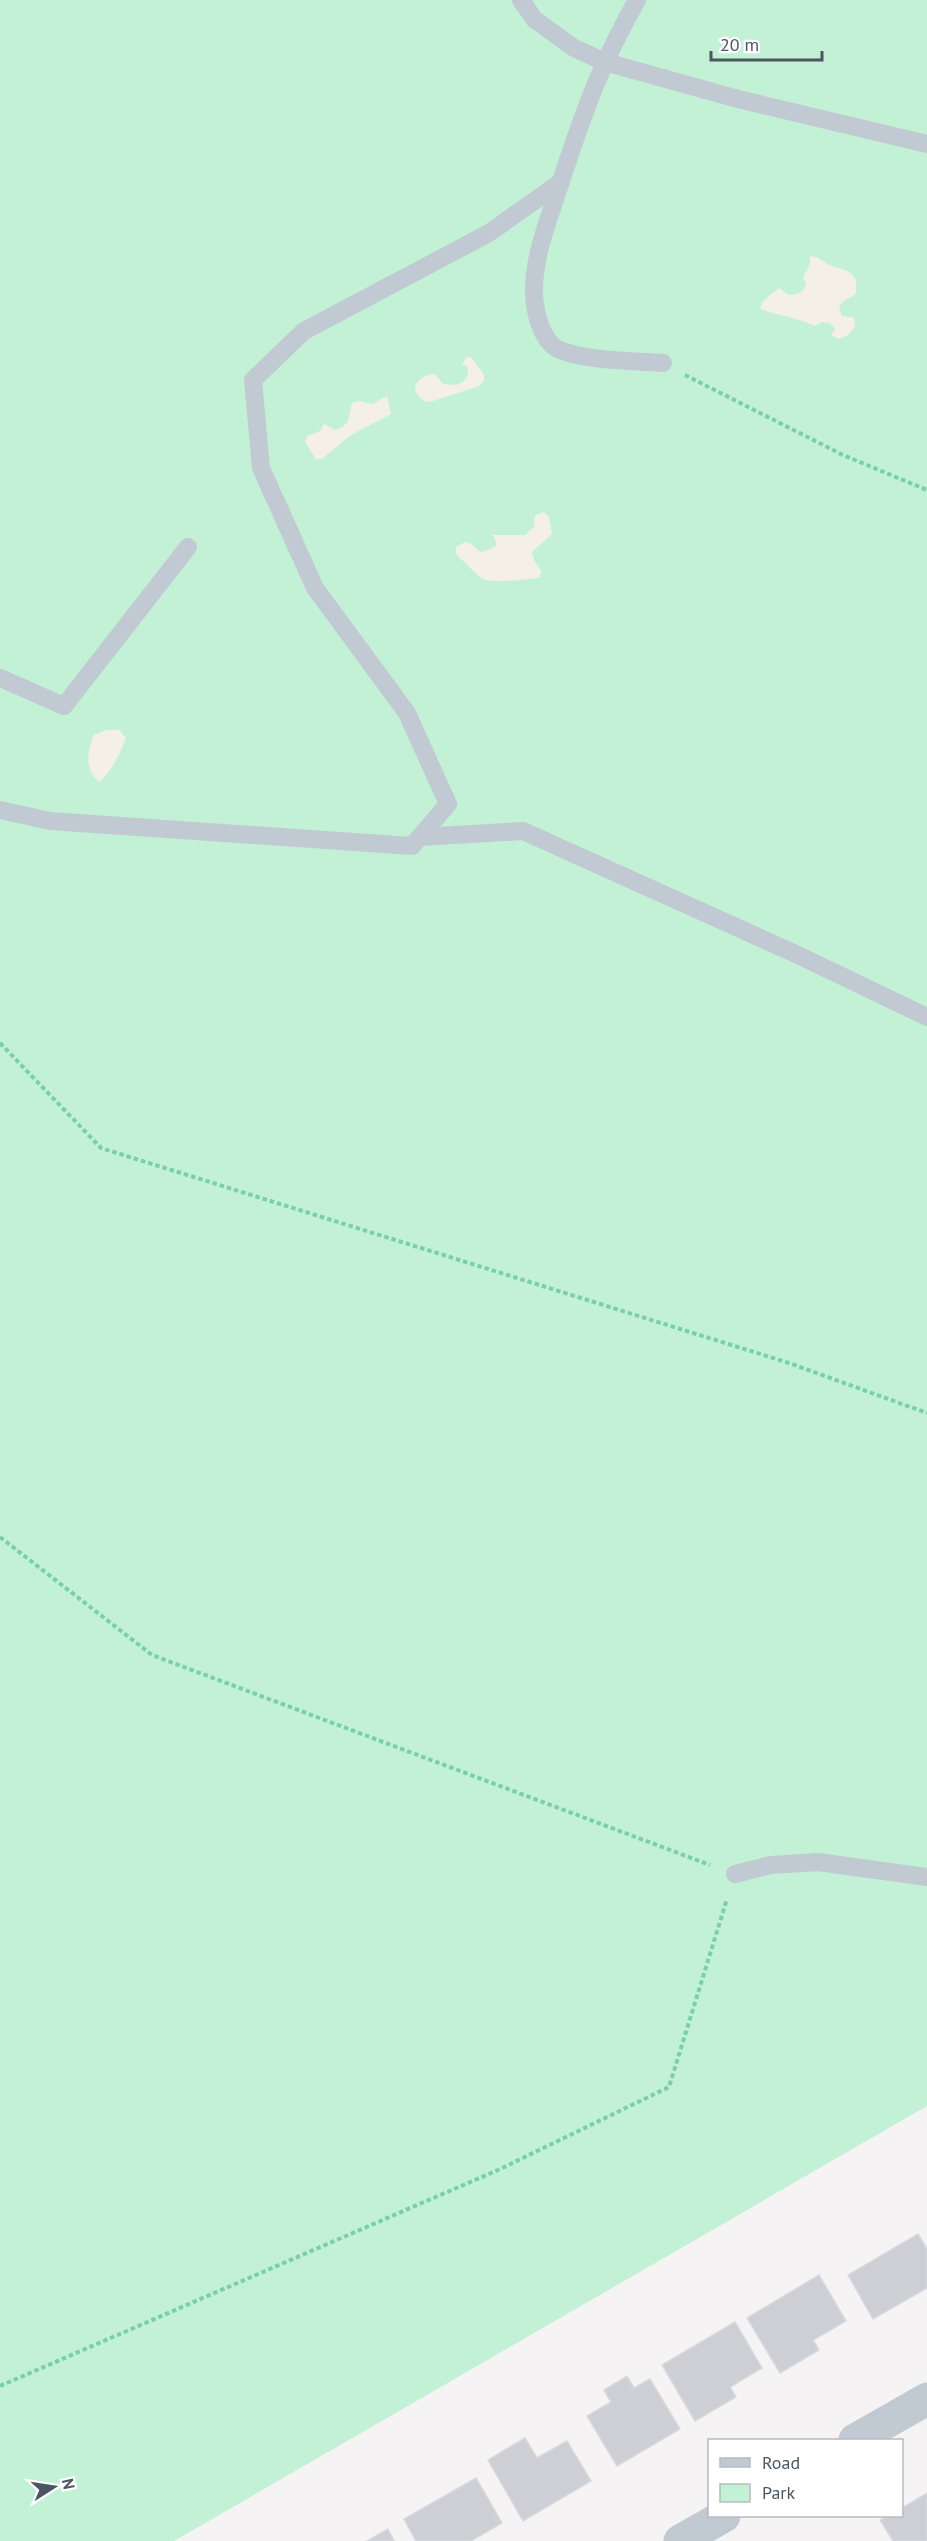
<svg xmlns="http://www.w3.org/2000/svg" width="927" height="2541" font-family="'PT Sans',sans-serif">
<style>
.green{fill:#c3f1d5}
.sand{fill:#f5f0e5}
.building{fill:#cdcfd5;stroke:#d7d9de;stroke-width:1.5}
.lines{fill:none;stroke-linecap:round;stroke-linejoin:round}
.path{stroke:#7ad0a6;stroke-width:4;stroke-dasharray:4.5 3;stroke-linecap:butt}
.lane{stroke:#c1cad2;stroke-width:18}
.street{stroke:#c1cad2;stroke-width:33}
</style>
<rect width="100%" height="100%" fill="#f5f3f3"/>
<!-- green -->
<path class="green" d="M 0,0 L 927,0 L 927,2106 L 174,2541 L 0,2541 Z"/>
<!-- sand -->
<g class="sand">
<path d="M 810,256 C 817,256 821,260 827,264 C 845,272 859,268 856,294 L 842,302 L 839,309 L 842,316 L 854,318 L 855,327 L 848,335 L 839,339 L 831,335 L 835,329 L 830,323 L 822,322 L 814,326 C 800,317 764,313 760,308 L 763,301 L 779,288 L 789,295 C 796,295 805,292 806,284 L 803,278 L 810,264 Z"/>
<path d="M 467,357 L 472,358 L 484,375 L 484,381 L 479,386 L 433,401 L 426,402 C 414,395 410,384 424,377 C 427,376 431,374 433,374 C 437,375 440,381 443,384 C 457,387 472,382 467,366 L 462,364 Z"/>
<path d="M 387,396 L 391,414 L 351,435 L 322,459 L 316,459 L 305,442 L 307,436 L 320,431 L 324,424 L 335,430 C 352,425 348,416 352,403 L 358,401 L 372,404 Z"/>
<path d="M 544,512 L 549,517 L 552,534 L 532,552 L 534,560 L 541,571 L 540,577 C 531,580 492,583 483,579 C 480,578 460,558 456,554 L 456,547 L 465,542 L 470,543 L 480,552 L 486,551 L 497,545 L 493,535 L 525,535 L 535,526 L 534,519 L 536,515 Z"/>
<path d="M 106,730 L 119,730 L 126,738 C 119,755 113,770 99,782 C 84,768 87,753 94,735 Z"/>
</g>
<!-- building -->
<g class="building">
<path d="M 918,2234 L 927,2249 L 927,2288 L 873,2319 L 848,2275 Z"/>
<path d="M 819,2275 L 846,2321 L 813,2340 L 819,2350 L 780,2373 L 747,2318 Z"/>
<path d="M 735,2322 L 762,2368 L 730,2387 L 736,2397 L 695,2421 L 662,2365 Z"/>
<path d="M 627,2376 L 634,2388 L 650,2379 L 680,2429 L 617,2466 L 587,2416 L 611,2402 L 604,2390 Z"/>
<path d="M 525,2438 L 537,2458 L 567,2441 L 591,2481 L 523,2521 L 488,2460 Z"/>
<path d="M 476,2478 L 502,2523 L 471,2541 L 416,2541 L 404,2519 Z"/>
<path d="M 927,2493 L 927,2541 L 893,2541 L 880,2520 L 888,2516 L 902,2516 L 902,2508 Z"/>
<path d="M 388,2529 L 394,2541 L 367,2541 Z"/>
</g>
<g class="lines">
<!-- path -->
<g class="path">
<path d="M 685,375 L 843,455 L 927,490"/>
<path d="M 0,1043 L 101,1148 L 789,1363 L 927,1413"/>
<path d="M 0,1537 L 152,1655 L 710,1865"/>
<path d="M 0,2386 L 498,2170 L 669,2087 L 727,1899"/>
</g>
<!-- lane -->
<g class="lane">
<path d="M 521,0 L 534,19 L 574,48 L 605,62 L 738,99 L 927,144"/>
<path d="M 637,0 C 626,20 615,40 606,61 C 586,103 572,149 557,193 C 547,224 534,257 534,290 C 534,308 539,332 552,345 C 570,361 638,361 663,363"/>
<path d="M 0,678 L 64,706 L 188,547"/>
<path d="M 0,810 L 50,821 L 412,846 L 448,804 L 407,713 L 315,588 L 261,468 L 253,380 L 304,331 L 489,233 L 561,182"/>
<path d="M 420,837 L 523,831 L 798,955 L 927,1017"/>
<path d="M 735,1874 L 771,1865 L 818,1862 L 927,1877"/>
</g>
<!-- street -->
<g class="street">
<path d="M 855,2440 L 927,2399"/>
<path d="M 680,2541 L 724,2516"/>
</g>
</g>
<!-- legend -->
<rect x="708" y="2439" width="195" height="78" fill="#ffffff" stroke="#b7bbc0" stroke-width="1.5"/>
<rect x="720" y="2458" width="30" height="9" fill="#c1cad2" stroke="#b7bbc0" stroke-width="1.5"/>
<text x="762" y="2469" font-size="18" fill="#4a5661">Road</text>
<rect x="720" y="2484" width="30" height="18" fill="#c3f1d5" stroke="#b7bbc0" stroke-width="1.5"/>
<text x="762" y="2499" font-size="18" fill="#4a5661">Park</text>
<!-- north arrow -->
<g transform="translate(54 2487) rotate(78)" stroke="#ffffff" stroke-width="4.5" paint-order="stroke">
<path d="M0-4.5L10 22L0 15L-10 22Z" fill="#4a5661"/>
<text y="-9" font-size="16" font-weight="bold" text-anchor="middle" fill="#4a5661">N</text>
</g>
<!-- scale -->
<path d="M711 51v9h111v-9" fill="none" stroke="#4a5661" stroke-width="3"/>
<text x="720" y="51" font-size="18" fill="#4a5661" stroke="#ffffff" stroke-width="4.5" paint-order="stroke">20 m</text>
</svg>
